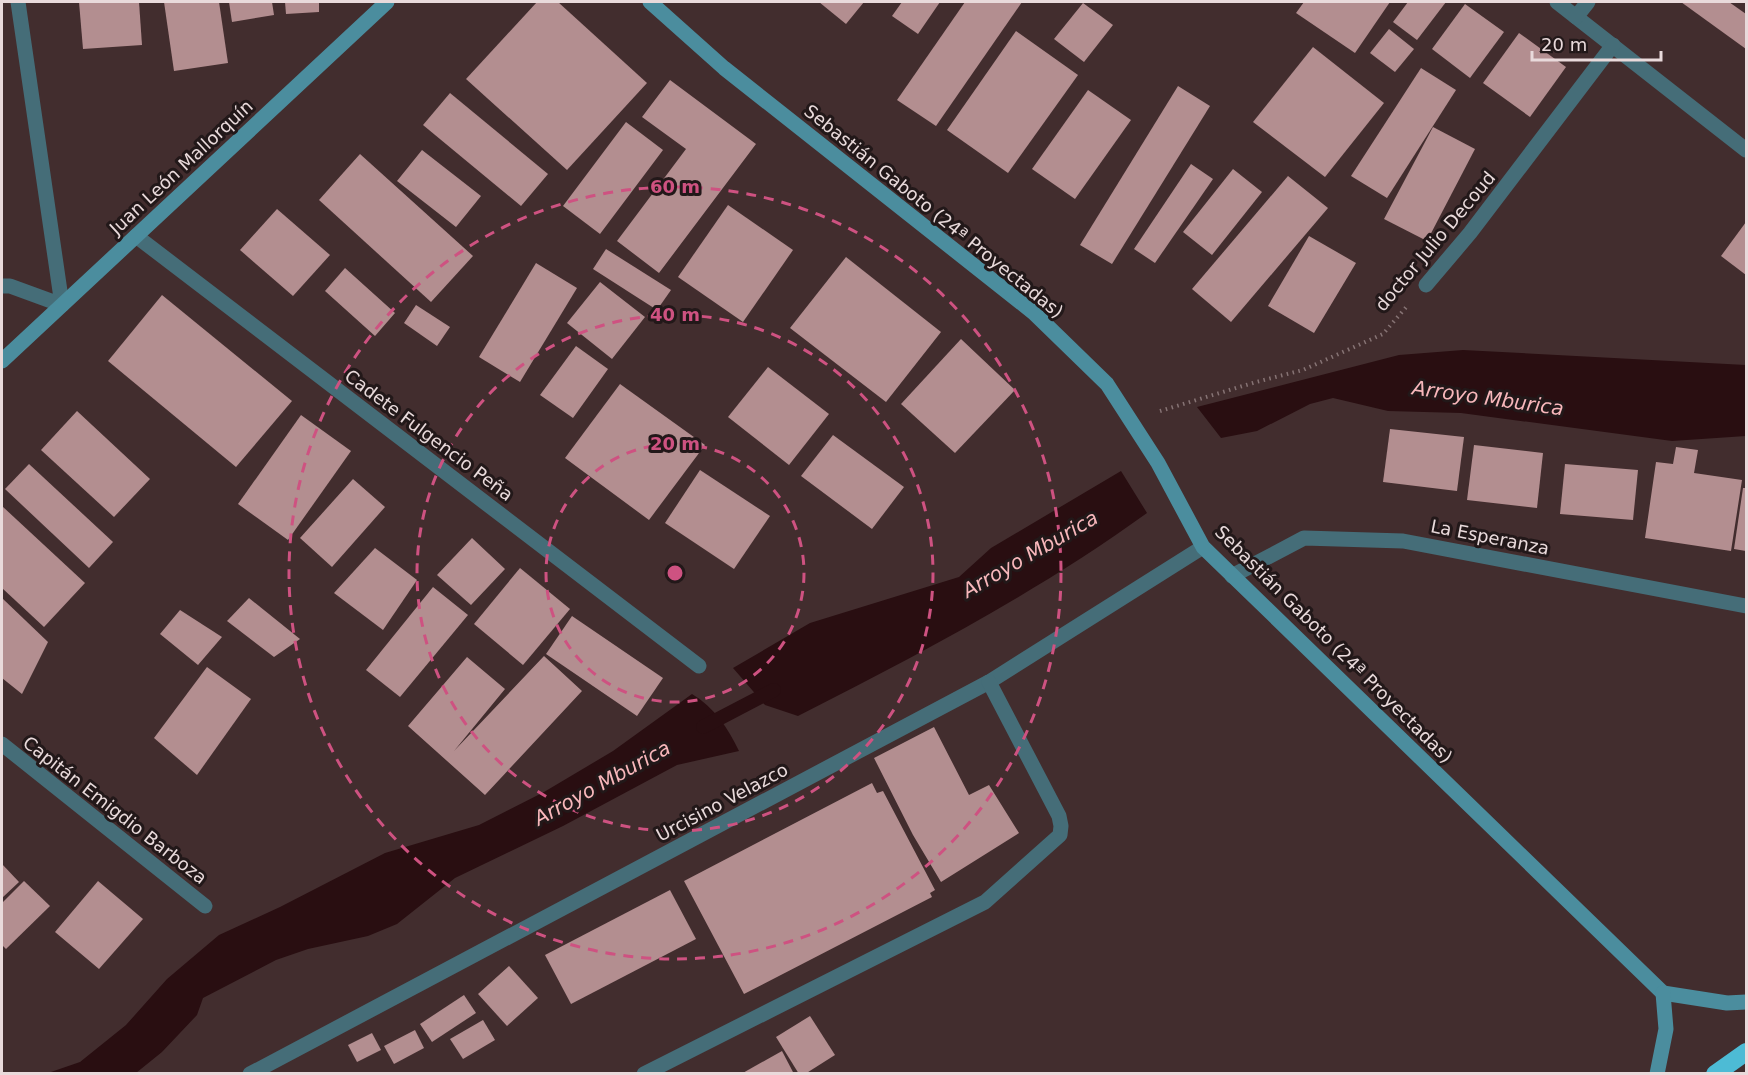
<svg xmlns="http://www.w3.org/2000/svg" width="1748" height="1075" font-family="'DejaVu Sans',sans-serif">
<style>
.water{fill:#290e11}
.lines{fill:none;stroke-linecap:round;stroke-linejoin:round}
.stream{stroke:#290e11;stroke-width:14}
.building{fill:#b38e90}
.path{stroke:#867374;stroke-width:4;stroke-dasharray:1.5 4.5;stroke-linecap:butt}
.street{stroke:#456d78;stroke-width:15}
.secondary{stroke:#4b8d9e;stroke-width:15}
.highway{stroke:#4dbbd5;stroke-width:18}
.ring{fill:none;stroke:#ce5281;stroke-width:3;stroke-dasharray:10 8}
.labels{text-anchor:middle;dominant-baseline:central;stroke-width:6;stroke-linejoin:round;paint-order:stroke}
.street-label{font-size:18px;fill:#e9dadb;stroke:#221819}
.water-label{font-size:20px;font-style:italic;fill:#f8b7bb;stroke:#221819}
.centre{fill:#ce5281;stroke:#221819;stroke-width:3}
.ring-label{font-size:18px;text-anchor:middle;font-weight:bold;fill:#ce5281;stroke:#221819;stroke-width:6;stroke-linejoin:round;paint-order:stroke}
</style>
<rect width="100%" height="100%" fill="#422d2e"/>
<!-- water -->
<g class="water">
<path d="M 1463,350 L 1746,365 L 1746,436 L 1672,441 L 1461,413 L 1388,411 L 1333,398 L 1310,404 L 1257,431 L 1221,438 L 1197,407 L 1399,355 Z"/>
<path d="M 1121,471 L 1147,513 C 1038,592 918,655 798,716 L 765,705 L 733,668 L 810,623 L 959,577 L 991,548 Z"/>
<path d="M 692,694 C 714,707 728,728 739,751 L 677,765 L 563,826 L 455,878 L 397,924 L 368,936 L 308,949 L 276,960 L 203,998 L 197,1015 L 162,1052 L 136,1073 L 48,1073 L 80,1062 L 126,1025 L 167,979 L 219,935 L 280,907 L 385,853 L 479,825 L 544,792 L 613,751 Z"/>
</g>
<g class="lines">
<!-- stream -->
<path class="stream" d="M 703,727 L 774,690"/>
</g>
<!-- building -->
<g class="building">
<path d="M 79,2 L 139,2 L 142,45 L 83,49 Z"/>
<path d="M 164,2 L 219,2 L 228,63 L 174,71 Z"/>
<path d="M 229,2 L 272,2 L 274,15 L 232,22 Z"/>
<path d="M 285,2 L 319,2 L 319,12 L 286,14 Z"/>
<path d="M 537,2 L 558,2 L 647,83 L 567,170 L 466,79 Z"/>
<path d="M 819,2 L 864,2 L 846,24 Z"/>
<path d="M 902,2 L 940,2 L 918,34 L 892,16 Z"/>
<path d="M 965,2 L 1022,2 L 936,126 L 897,100 Z"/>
<path d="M 1304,2 L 1390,2 L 1355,53 L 1296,13 Z"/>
<path d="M 1408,2 L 1446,2 L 1417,40 L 1393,22 Z"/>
<path d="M 1681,2 L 1729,2 L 1746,14 L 1746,49 Z"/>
<path d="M 1083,3 L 1113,25 L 1084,62 L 1054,39 Z"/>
<path d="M 1465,4 L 1504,32 L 1470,78 L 1432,49 Z"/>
<path d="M 1389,29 L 1414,49 L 1395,72 L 1370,53 Z"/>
<path d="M 1016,31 L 1078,75 L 1008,173 L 947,130 Z"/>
<path d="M 1519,33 L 1566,67 L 1530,117 L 1483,83 Z"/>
<path d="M 1313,47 L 1384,103 L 1325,177 L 1253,122 Z"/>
<path d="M 1421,68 L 1456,90 L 1387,198 L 1351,176 Z"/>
<path d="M 670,80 L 756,144 L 659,273 L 617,241 L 686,149 L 642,117 Z"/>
<path d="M 1178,86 L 1210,106 L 1112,264 L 1080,245 Z"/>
<path d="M 1088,90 L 1131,120 L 1075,199 L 1032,169 Z"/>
<path d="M 450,93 L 548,174 L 521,206 L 423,125 Z"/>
<path d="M 626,122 L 663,150 L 600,234 L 563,206 Z"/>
<path d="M 1433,127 L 1475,149 L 1427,241 L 1384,219 Z"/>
<path d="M 422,150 L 481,196 L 456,227 L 397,181 Z"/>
<path d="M 360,154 L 473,256 L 431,302 L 319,200 Z"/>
<path d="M 1191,164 L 1213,179 L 1155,263 L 1134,249 Z"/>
<path d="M 1233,169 L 1262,192 L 1212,255 L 1183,232 Z"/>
<path d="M 1288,176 L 1328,208 L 1231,322 L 1192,289 Z"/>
<path d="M 728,205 L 793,250 L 743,322 L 678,277 Z"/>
<path d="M 277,209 L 330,255 L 293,296 L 240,250 Z"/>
<path d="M 1746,222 L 1746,275 L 1721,256 Z"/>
<path d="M 1309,236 L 1356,263 L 1314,333 L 1268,306 Z"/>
<path d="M 606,249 L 671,290 L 657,310 L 593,269 Z"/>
<path d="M 846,257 L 941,332 L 886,402 L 790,328 Z"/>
<path d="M 536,263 L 577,288 L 520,382 L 479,357 Z"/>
<path d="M 345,268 L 395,313 L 375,336 L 325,291 Z"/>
<path d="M 600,282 L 645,317 L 612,359 L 567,323 Z"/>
<path d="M 162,295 L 292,401 L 236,467 L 108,361 Z"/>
<path d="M 416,305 L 450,327 L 437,346 L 404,323 Z"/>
<path d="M 961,339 L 1015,390 L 955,453 L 901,404 Z"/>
<path d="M 576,346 L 608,369 L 573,418 L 540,395 Z"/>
<path d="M 768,367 L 829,414 L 789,465 L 728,417 Z"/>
<path d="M 620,384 L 705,445 L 649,520 L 565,458 Z"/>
<path d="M 77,411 L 150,479 L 114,517 L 41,450 Z"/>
<path d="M 301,415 L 351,451 L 288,540 L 238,504 Z"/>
<path d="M 1390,429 L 1464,437 L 1457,491 L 1383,482 Z"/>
<path d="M 833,435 L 904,487 L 872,529 L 801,476 Z"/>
<path d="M 1474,445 L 1543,453 L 1537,508 L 1467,500 Z"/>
<path d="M 1676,447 L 1698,450 L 1694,473 L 1742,480 L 1731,551 L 1645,538 L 1656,462 L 1673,464 Z"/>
<path d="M 29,464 L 113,542 L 89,568 L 5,489 Z"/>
<path d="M 1565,464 L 1638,470 L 1633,520 L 1560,514 Z"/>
<path d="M 700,470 L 770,516 L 734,569 L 665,523 Z"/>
<path d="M 353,479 L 385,507 L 332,567 L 300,538 Z"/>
<path d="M 1743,488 L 1746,488 L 1746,551 L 1734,549 Z"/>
<path d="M 2,506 L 85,583 L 44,627 L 2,588 Z"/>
<path d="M 472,538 L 505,569 L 471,605 L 437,575 Z"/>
<path d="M 375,548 L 417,580 L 383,630 L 334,593 Z"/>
<path d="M 520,568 L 570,609 L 523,665 L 474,624 Z"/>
<path d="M 433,587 L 468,615 L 400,697 L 366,670 Z"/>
<path d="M 2,598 L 48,642 L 22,694 L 2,678 Z"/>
<path d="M 249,598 L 300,639 L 274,657 L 227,621 Z"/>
<path d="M 180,610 L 222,637 L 198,665 L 160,634 Z"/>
<path d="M 572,616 L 663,678 L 637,716 L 546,654 Z"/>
<path d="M 544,656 L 582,691 L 485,795 L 408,726 L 467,657 L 505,689 L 454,751 Z"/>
<path d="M 207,667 L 251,699 L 197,775 L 154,738 Z"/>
<path d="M 934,727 L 969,795 L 989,785 L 1019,833 L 941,882 L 913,835 L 874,758 Z"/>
<path d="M 872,783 L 877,793 L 883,791 L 935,890 L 930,893 L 932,897 L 744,994 L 684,881 Z"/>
<path d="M 2,864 L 19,882 L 2,898 Z"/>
<path d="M 24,881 L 50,906 L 6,949 L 2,945 L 2,903 Z"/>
<path d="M 98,881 L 143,919 L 99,969 L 55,932 Z"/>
<path d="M 670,890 L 696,939 L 571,1004 L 545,955 Z"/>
<path d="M 509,966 L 538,998 L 507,1026 L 478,994 Z"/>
<path d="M 464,995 L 476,1013 L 432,1042 L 420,1024 Z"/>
<path d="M 810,1016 L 835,1055 L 805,1074 L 799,1074 L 776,1037 Z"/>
<path d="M 483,1020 L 495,1040 L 463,1059 L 450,1039 Z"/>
<path d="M 415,1030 L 424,1048 L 394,1064 L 384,1046 Z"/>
<path d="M 372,1033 L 381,1050 L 357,1062 L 348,1045 Z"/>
<path d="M 782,1051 L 794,1074 L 741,1074 Z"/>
</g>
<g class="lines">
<!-- path -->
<path class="path" d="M 1160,411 L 1256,382 L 1303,370 L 1383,334 L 1408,305"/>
<!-- street -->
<g class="street">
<path d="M 1557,2 L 1746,150"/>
<path d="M 1576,17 L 1588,2"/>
<path d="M 136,236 L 699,666"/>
<path d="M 1426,285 L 1470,233 L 1613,45"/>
<path d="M 2,286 L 10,286 L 62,305 L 18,2"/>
<path d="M 1232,576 L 1304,538 L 1403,541 L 1746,606"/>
<path d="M 2,744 L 205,906"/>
<path d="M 250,1074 L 989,682 L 1203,547"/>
<path d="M 644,1074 L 985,902 L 1060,835 L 1061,826 L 1059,816 L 989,682"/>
</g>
<!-- secondary -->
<g class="secondary">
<path d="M 650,2 L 724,68 L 1034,313 L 1107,384 L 1158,463 L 1203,547 L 1663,993"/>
<path d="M 2,361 L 387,2"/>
<path d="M 1663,993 L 1727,1003 L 1746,1002"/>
<path d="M 1657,1074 L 1666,1029 L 1663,993"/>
</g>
<!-- highway -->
<path class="highway" d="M 1715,1074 L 1746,1052"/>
</g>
<!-- distance rings -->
<g class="ring">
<circle cx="675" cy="573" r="129"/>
<circle cx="675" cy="573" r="258"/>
<circle cx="675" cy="573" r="386"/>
</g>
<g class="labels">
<!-- street labels -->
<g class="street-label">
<text transform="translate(181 167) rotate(-43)">Juan León Mallorquín</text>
<text transform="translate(934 211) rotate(39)">Sebastián Gaboto (24ª Proyectadas)</text>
<text transform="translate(1435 241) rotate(-50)">doctor Julio Decoud</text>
<text transform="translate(429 435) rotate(37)">Cadete Fulgencio Peña</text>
<text transform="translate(1490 537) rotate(11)">La Esperanza</text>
<text transform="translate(1334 644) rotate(45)">Sebastián Gaboto (24ª Proyectadas)</text>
<text transform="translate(722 802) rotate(-28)">Urcisino Velazco</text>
<text transform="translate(115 810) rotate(38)">Capitán Emigdio Barboza</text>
</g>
<!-- water labels -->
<g class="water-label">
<text transform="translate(1488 398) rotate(8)">Arroyo Mburica</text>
<text transform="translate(1030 554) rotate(-30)">Arroyo Mburica</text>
<text transform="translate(602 783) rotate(-29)">Arroyo Mburica</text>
</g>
</g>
<circle cx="675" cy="573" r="9" class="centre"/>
<g class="ring-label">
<text x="675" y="193">60 m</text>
<text x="675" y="321">40 m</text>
<text x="675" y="450">20 m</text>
</g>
<!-- border -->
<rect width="1748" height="1075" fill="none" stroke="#e9dadb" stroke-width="6"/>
<!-- scale -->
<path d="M1532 51v9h129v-9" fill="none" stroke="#e9dadb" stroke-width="3"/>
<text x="1541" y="51" font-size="18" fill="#e9dadb" stroke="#221819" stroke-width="4.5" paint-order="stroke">20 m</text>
</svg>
